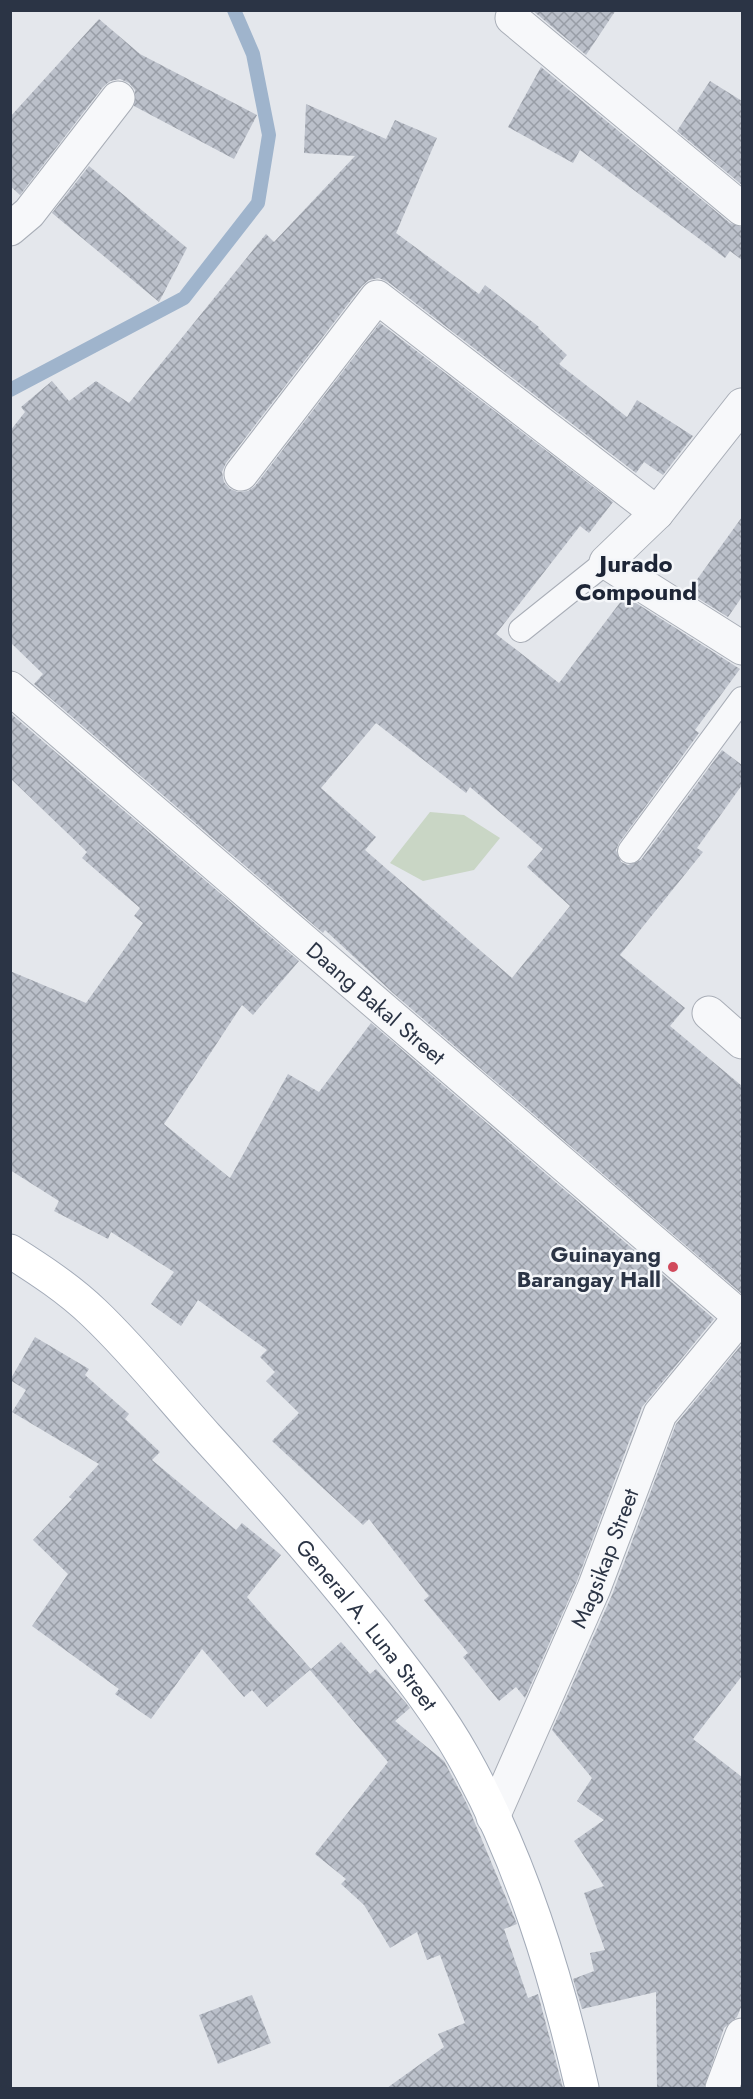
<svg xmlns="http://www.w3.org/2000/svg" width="753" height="2099" font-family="Jost,sans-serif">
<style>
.park{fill:#c9d6c5}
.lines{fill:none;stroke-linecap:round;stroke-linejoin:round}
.stream{stroke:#9fb4cc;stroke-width:14}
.building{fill:url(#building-cross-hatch);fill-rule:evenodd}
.service-casing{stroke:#a9aeb7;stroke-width:26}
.minor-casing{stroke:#a9aeb7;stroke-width:35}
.tertiary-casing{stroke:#a9aeb7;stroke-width:35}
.primary-casing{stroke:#a3abb8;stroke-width:35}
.service{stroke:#f7f8fa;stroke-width:24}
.minor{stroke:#f7f8fa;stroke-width:33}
.tertiary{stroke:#f7f8fa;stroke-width:33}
.primary{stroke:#fff;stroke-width:33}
.poi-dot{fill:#d1495b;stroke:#f4f6f9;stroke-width:2}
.labels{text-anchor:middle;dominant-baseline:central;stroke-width:5;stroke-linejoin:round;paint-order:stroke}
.street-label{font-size:22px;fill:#2b3445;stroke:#f4f6f9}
.poi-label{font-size:22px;font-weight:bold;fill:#2b3445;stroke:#f4f6f9;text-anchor:end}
.neighbourhood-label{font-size:24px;font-weight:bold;fill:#1d2536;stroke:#f4f6f9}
</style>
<defs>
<pattern id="building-cross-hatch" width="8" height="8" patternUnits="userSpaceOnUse" patternTransform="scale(1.5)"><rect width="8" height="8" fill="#bbc0ca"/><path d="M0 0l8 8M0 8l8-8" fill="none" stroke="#989da6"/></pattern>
</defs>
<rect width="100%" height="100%" fill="#e4e7ec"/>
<!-- park -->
<path class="park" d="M 430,812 L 464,815 L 500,838 L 474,870 L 423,881 L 390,863 Z"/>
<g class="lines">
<!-- stream -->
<path class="stream" d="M 10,390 L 184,298 L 258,203 L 269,135 L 253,54 L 234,10"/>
</g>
<!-- building -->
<g class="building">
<path d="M 532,10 L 616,10 L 586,55 Z"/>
<path d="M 99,19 L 140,54 L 257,115 L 234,159 L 134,106 L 135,90 L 129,83 L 120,79 L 110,81 L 103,87 L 20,195 L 10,186 L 10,117 Z"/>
<path d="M 541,67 L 730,223 L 742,227 L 742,260 L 730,251 L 725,258 L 580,150 L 573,163 L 508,127 Z"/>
<path d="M 710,81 L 742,101 L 742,185 L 677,131 Z"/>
<path d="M 306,104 L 386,139 L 395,120 L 437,138 L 396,233 L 479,294 L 485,285 L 539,327 L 538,328 L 567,355 L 559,364 L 627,417 L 637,400 L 693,436 L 663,475 L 644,462 L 636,473 L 388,282 L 379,278 L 369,280 L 362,286 L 226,463 L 222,472 L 224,482 L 230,489 L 238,492 L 248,491 L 255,486 L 380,323 L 613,502 L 589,533 L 580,526 L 496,634 L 559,683 L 625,596 L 740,669 L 695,730 L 699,733 L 619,843 L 616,850 L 621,862 L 628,865 L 641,860 L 722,750 L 742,765 L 742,785 L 697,848 L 703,852 L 620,955 L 685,1008 L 670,1026 L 742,1086 L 742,1294 L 393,993 L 325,930 L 323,933 L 34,684 L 43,674 L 10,642 L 10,431 L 25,412 L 21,407 L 52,381 L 69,401 L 96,381 L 129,403 L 266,234 L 274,242 L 355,156 L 304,153 ZM 376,723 L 466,793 L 470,787 L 543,849 L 527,867 L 570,906 L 512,978 L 365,850 L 376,837 L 321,788 Z"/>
<path d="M 89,166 L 187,248 L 159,302 L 52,213 Z"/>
<path d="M 742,517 L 742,597 L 728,617 L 688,592 Z"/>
<path d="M 10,713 L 299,961 L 253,1015 L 242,1005 L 164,1124 L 230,1178 L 288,1074 L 319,1092 L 371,1023 L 714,1319 L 642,1407 L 577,1581 L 525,1698 L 516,1687 L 499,1701 L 463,1657 L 468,1653 L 424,1600 L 429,1596 L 369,1519 L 363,1525 L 272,1441 L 299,1413 L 266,1381 L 275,1372 L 260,1357 L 267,1350 L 198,1300 L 181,1326 L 151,1304 L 174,1272 L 111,1232 L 108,1239 L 54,1211 L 59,1201 L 10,1170 L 10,971 L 86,1003 L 143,923 L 134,916 L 140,908 L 82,858 L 87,852 L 10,778 Z"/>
<path d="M 35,1337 L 89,1369 L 85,1375 L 129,1414 L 125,1419 L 160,1452 L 152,1460 L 236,1530 L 242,1523 L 281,1555 L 247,1597 L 311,1669 L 267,1707 L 252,1690 L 244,1697 L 202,1649 L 151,1719 L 115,1694 L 119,1689 L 32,1626 L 68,1574 L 33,1540 L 72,1499 L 69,1497 L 99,1464 L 12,1412 L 26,1390 L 10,1380 Z"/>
<path d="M 742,1344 L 742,1676 L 693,1739 L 742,1777 L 742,2005 L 737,2017 L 724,2028 L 704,2088 L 657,2088 L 656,1992 L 582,2009 L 573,1979 L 594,1971 L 590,1953 L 605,1950 L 584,1893 L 604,1886 L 574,1841 L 604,1820 L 577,1801 L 592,1778 L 552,1730 L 612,1595 L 676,1424 Z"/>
<path d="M 341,1642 L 370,1674 L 376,1669 L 406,1703 L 410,1708 L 395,1721 L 444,1761 L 467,1804 L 517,1924 L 504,1929 L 528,1998 L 538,1994 L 563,2088 L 387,2088 L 444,2047 L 438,2034 L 465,2023 L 440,1955 L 427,1960 L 417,1932 L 390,1948 L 364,1905 L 341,1884 L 346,1879 L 315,1854 L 388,1762 L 310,1670 Z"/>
<path d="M 252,1995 L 271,2043 L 218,2064 L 199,2015 Z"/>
</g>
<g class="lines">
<defs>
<g id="service">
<path d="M 521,630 L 606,562"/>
<path d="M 630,851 L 742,699"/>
</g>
<g id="minor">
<path d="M 512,18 L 742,209"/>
<path d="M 10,229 L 29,213 L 118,98"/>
<path d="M 742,405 L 657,513 L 606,562 L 742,648"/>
<path d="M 241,474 L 377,297 L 657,513"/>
<path d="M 709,1013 L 742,1042"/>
<path id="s1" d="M 493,1817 L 594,1588 L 660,1414 L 742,1315"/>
<path d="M 722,2088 L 742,2035"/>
</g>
<g id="tertiary">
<path id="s2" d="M 10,688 L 742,1318"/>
</g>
<g id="primary">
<path id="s3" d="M 10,1251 C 40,1270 69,1289 94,1313 C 134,1351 169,1395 206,1436 C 265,1500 322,1565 376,1633 C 407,1673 439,1713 463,1756 C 521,1859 556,1975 582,2088"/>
</g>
</defs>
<!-- service casing -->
<use href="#service" class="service-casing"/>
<!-- minor casing -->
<use href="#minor" class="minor-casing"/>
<!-- tertiary casing -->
<use href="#tertiary" class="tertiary-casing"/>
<!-- primary casing -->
<use href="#primary" class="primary-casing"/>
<!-- service -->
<use href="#service" class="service"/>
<!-- minor -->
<use href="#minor" class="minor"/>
<!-- tertiary -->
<use href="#tertiary" class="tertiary"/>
<!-- primary -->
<use href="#primary" class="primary"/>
</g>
<!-- markers -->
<circle class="poi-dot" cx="673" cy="1267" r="6"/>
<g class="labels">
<!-- street labels -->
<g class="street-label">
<text stroke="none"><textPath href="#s2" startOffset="483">Daang Bakal Street</textPath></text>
<text stroke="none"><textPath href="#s1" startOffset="282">Magsikap Street</textPath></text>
<text stroke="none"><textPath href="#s3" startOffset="519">General A. Luna Street</textPath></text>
</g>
<!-- poi labels -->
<g class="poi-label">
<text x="661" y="1254">Guinayang<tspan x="661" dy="25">Barangay Hall</tspan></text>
</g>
<!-- neighbourhood labels -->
<g class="neighbourhood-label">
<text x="636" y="563">Jurado<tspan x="636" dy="28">Compound</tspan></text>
</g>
</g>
<!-- border -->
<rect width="753" height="2099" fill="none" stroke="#2b3445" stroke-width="24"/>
</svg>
